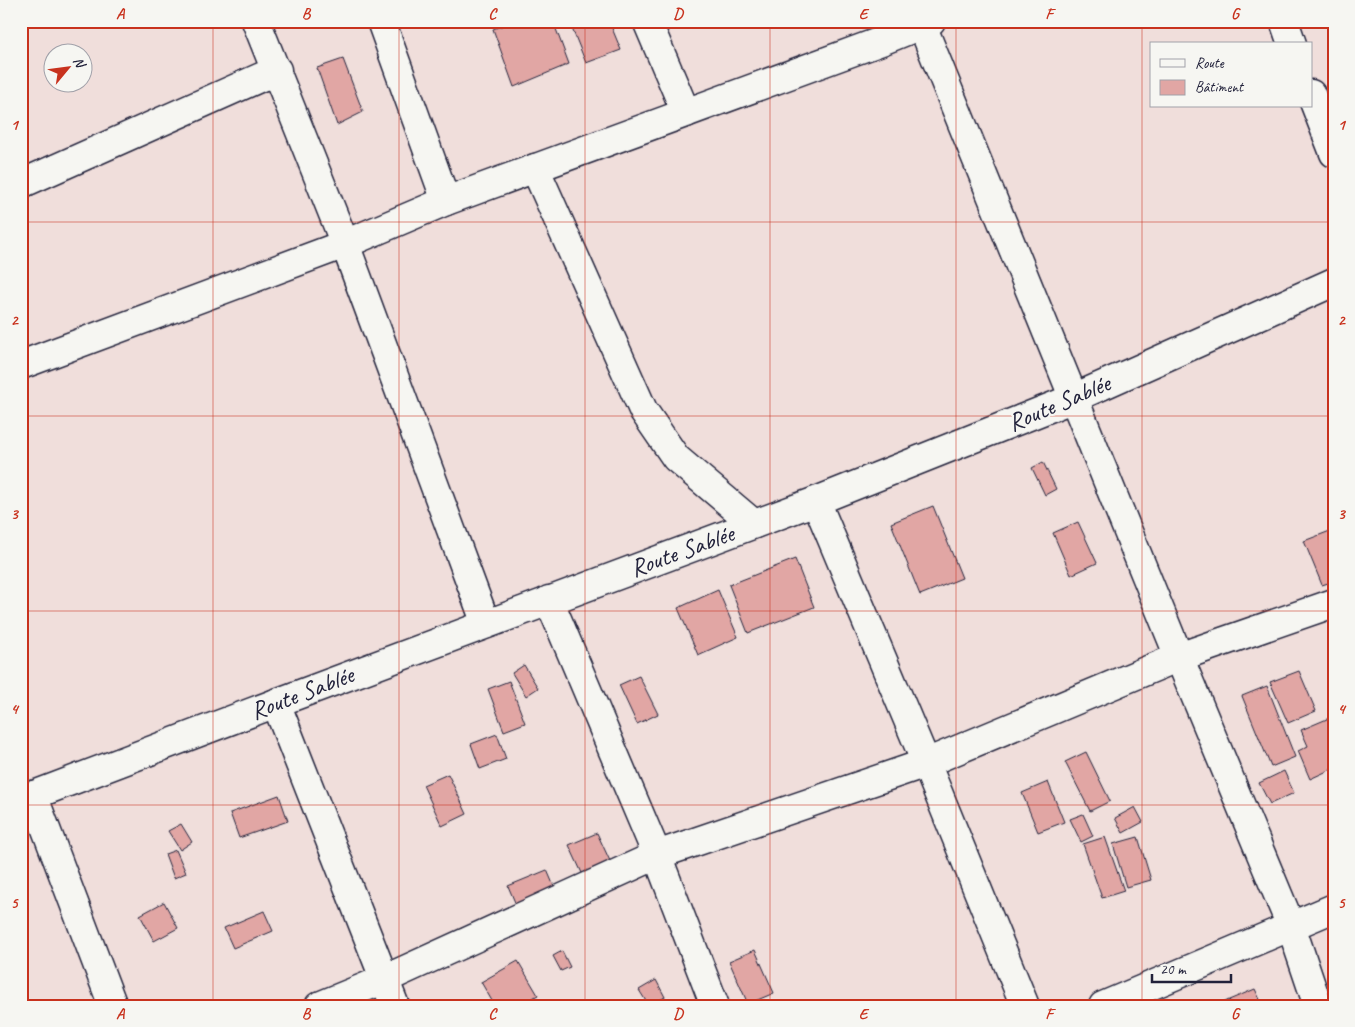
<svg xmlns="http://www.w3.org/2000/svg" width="1355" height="1027" font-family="Caveat,sans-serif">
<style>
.building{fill:#e1a6a4;stroke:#22223b}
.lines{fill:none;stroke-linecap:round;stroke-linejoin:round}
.minor-casing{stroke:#22223b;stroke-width:31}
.minor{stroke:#f6f6f2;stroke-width:28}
.grid{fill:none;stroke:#c8321e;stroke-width:1;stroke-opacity:0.55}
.labels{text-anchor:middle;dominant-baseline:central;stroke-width:4.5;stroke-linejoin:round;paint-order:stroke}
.street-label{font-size:25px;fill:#22223b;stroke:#f6f6f2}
.neatline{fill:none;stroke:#c8321e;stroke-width:2}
.grid-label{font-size:16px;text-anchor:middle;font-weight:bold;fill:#c8321e}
</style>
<rect width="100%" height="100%" fill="#f0dedb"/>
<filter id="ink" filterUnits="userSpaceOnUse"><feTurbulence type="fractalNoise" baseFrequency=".02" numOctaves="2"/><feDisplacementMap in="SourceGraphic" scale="10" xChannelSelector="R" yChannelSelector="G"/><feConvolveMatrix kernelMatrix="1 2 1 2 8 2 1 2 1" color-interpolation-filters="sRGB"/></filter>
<g filter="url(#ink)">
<!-- building -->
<g class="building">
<path d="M 515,21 L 553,21 L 569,64 L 514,87 L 493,29 Z"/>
<path d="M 569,21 L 609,21 L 621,50 L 586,63 Z"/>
<path d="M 343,59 L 363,112 L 337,125 L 317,68 Z"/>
<path d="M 1043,462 L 1056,489 L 1045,495 L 1032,468 Z"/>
<path d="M 933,506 L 962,578 L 920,595 L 891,523 Z"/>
<path d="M 1078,522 L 1097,563 L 1071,575 L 1053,533 Z"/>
<path d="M 1330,531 L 1334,541 L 1334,581 L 1322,585 L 1304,541 Z"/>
<path d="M 795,559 L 814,607 L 748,633 L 729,585 Z"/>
<path d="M 718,590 L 738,637 L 698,655 L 678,608 Z"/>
<path d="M 524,665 L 538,688 L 526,696 L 512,673 Z"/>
<path d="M 1299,671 L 1316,711 L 1288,723 L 1270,682 Z"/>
<path d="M 639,676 L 658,714 L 637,724 L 619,685 Z"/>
<path d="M 509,681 L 525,723 L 504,731 L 488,689 Z"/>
<path d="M 1267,686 L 1295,757 L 1271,767 L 1242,696 Z"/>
<path d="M 1334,716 L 1334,768 L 1310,779 L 1298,751 L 1308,746 L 1301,730 Z"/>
<path d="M 497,734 L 506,759 L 480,769 L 471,744 Z"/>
<path d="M 1086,752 L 1110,801 L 1090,811 L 1065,762 Z"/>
<path d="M 1284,771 L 1294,793 L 1270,804 L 1259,783 Z"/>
<path d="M 448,774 L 467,814 L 442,826 L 423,785 Z"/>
<path d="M 1048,782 L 1064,822 L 1038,832 L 1022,793 Z"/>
<path d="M 279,795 L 288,821 L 239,838 L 230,813 Z"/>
<path d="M 1135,807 L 1143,822 L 1123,833 L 1115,818 Z"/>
<path d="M 1083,814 L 1093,836 L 1081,842 L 1070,819 Z"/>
<path d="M 181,824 L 192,842 L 180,850 L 168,831 Z"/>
<path d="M 597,833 L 616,874 L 588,886 L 569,845 Z"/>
<path d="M 1105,837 L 1124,891 L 1102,898 L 1083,844 Z"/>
<path d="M 1138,837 L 1151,880 L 1126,887 L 1113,844 Z"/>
<path d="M 176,850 L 186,873 L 174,878 L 165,854 Z"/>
<path d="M 547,870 L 559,898 L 520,914 L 508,886 Z"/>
<path d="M 164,902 L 178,928 L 154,941 L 140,915 Z"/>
<path d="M 264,911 L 273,931 L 233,948 L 224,928 Z"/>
<path d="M 755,950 L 774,993 L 748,1004 L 729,961 Z"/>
<path d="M 562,951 L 570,967 L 561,971 L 553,956 Z"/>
<path d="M 518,961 L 538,995 L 518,1006 L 495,1006 L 481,982 Z"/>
<path d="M 656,980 L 665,997 L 649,1006 L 639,990 Z"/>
<path d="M 1255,989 L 1263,1006 L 1232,1006 L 1229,1000 Z"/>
<path d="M 1229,1000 L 1232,1006 L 1217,1006 Z"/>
</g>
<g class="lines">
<defs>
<g id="minor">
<path d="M 256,21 L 345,244 L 486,624"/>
<path d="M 381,21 L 446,201"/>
<path d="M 647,21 L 686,113"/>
<path d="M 1284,21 L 1292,44"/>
<path d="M 922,25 L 1179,657 L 1291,926 L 1318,1006"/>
<path d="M 1311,94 L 1334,153"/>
<path d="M 535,168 L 643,410 L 676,458 L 754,524"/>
<path d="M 21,184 L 277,70"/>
<path d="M 21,365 L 345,244 L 446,201 L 884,40 L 931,21"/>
<path d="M 816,501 L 926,763 L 1025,1006"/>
<path d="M 549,600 L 657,855 L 715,1006"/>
<path d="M 276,703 L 395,1006"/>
<path d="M 33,795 L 113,1006"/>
<path d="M 21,800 L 276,703 L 816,501 L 1074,398 L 1334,282"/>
<path d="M 319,1006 L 385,979 L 657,855 L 926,763 L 1179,657 L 1334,603"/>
<path d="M 1103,1006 L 1334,908"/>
</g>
</defs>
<!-- minor casing -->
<use href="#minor" class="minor-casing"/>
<!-- minor -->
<use href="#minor" class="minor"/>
</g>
</g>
<!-- grid -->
<path class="grid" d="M 213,21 L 213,1006M 399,21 L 399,1006M 585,21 L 585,1006M 770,21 L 770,1006M 956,21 L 956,1006M 1142,21 L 1142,1006M 21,222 L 1334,222M 21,416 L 1334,416M 21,611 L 1334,611M 21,805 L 1334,805"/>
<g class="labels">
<!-- street labels -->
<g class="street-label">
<text transform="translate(1059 403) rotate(-23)">Route Sablée</text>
<text transform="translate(682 551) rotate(-20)">Route Sablée</text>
<text transform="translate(302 693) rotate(-21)">Route Sablée</text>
</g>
</g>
<!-- margin -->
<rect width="1355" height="1027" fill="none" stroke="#f6f6f2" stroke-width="55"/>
<!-- legend -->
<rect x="1150" y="42" width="162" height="65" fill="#f6f6f2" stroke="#a1a1a9"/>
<rect x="1160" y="59" width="25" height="8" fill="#f6f6f2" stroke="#a1a1a9"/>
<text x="1195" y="68" font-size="15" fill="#22223b">Route</text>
<rect x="1160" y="80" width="25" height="15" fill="#e1a6a4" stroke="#a1a1a9"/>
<text x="1195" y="92" font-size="15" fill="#22223b">Bâtiment</text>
<!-- north arrow -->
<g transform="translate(68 68) rotate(61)"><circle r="24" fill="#f6f6f2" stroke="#a1a1a9"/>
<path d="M0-4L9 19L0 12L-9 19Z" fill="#c8321e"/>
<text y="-8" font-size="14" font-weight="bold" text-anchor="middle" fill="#22223b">N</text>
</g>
<!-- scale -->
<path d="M1152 974v8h79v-8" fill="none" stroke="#22223b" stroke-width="2.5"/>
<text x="1160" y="974" font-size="15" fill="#22223b" stroke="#f6f6f2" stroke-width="4" paint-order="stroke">20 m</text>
<rect x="28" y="28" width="1300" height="972" class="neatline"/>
<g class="grid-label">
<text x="120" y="19">A</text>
<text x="306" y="19">B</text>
<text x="492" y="19">C</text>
<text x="678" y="19">D</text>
<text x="863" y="19">E</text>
<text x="1049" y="19">F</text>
<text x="1235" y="19">G</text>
<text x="14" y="130">1</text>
<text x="1341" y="130">1</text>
<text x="14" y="325">2</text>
<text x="1341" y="325">2</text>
<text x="14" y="519">3</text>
<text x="1341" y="519">3</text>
<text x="14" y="714">4</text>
<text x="1341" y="714">4</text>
<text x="14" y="908">5</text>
<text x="1341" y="908">5</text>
<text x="120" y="1019">A</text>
<text x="306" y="1019">B</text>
<text x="492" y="1019">C</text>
<text x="678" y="1019">D</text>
<text x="863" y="1019">E</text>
<text x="1049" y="1019">F</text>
<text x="1235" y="1019">G</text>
</g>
</svg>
